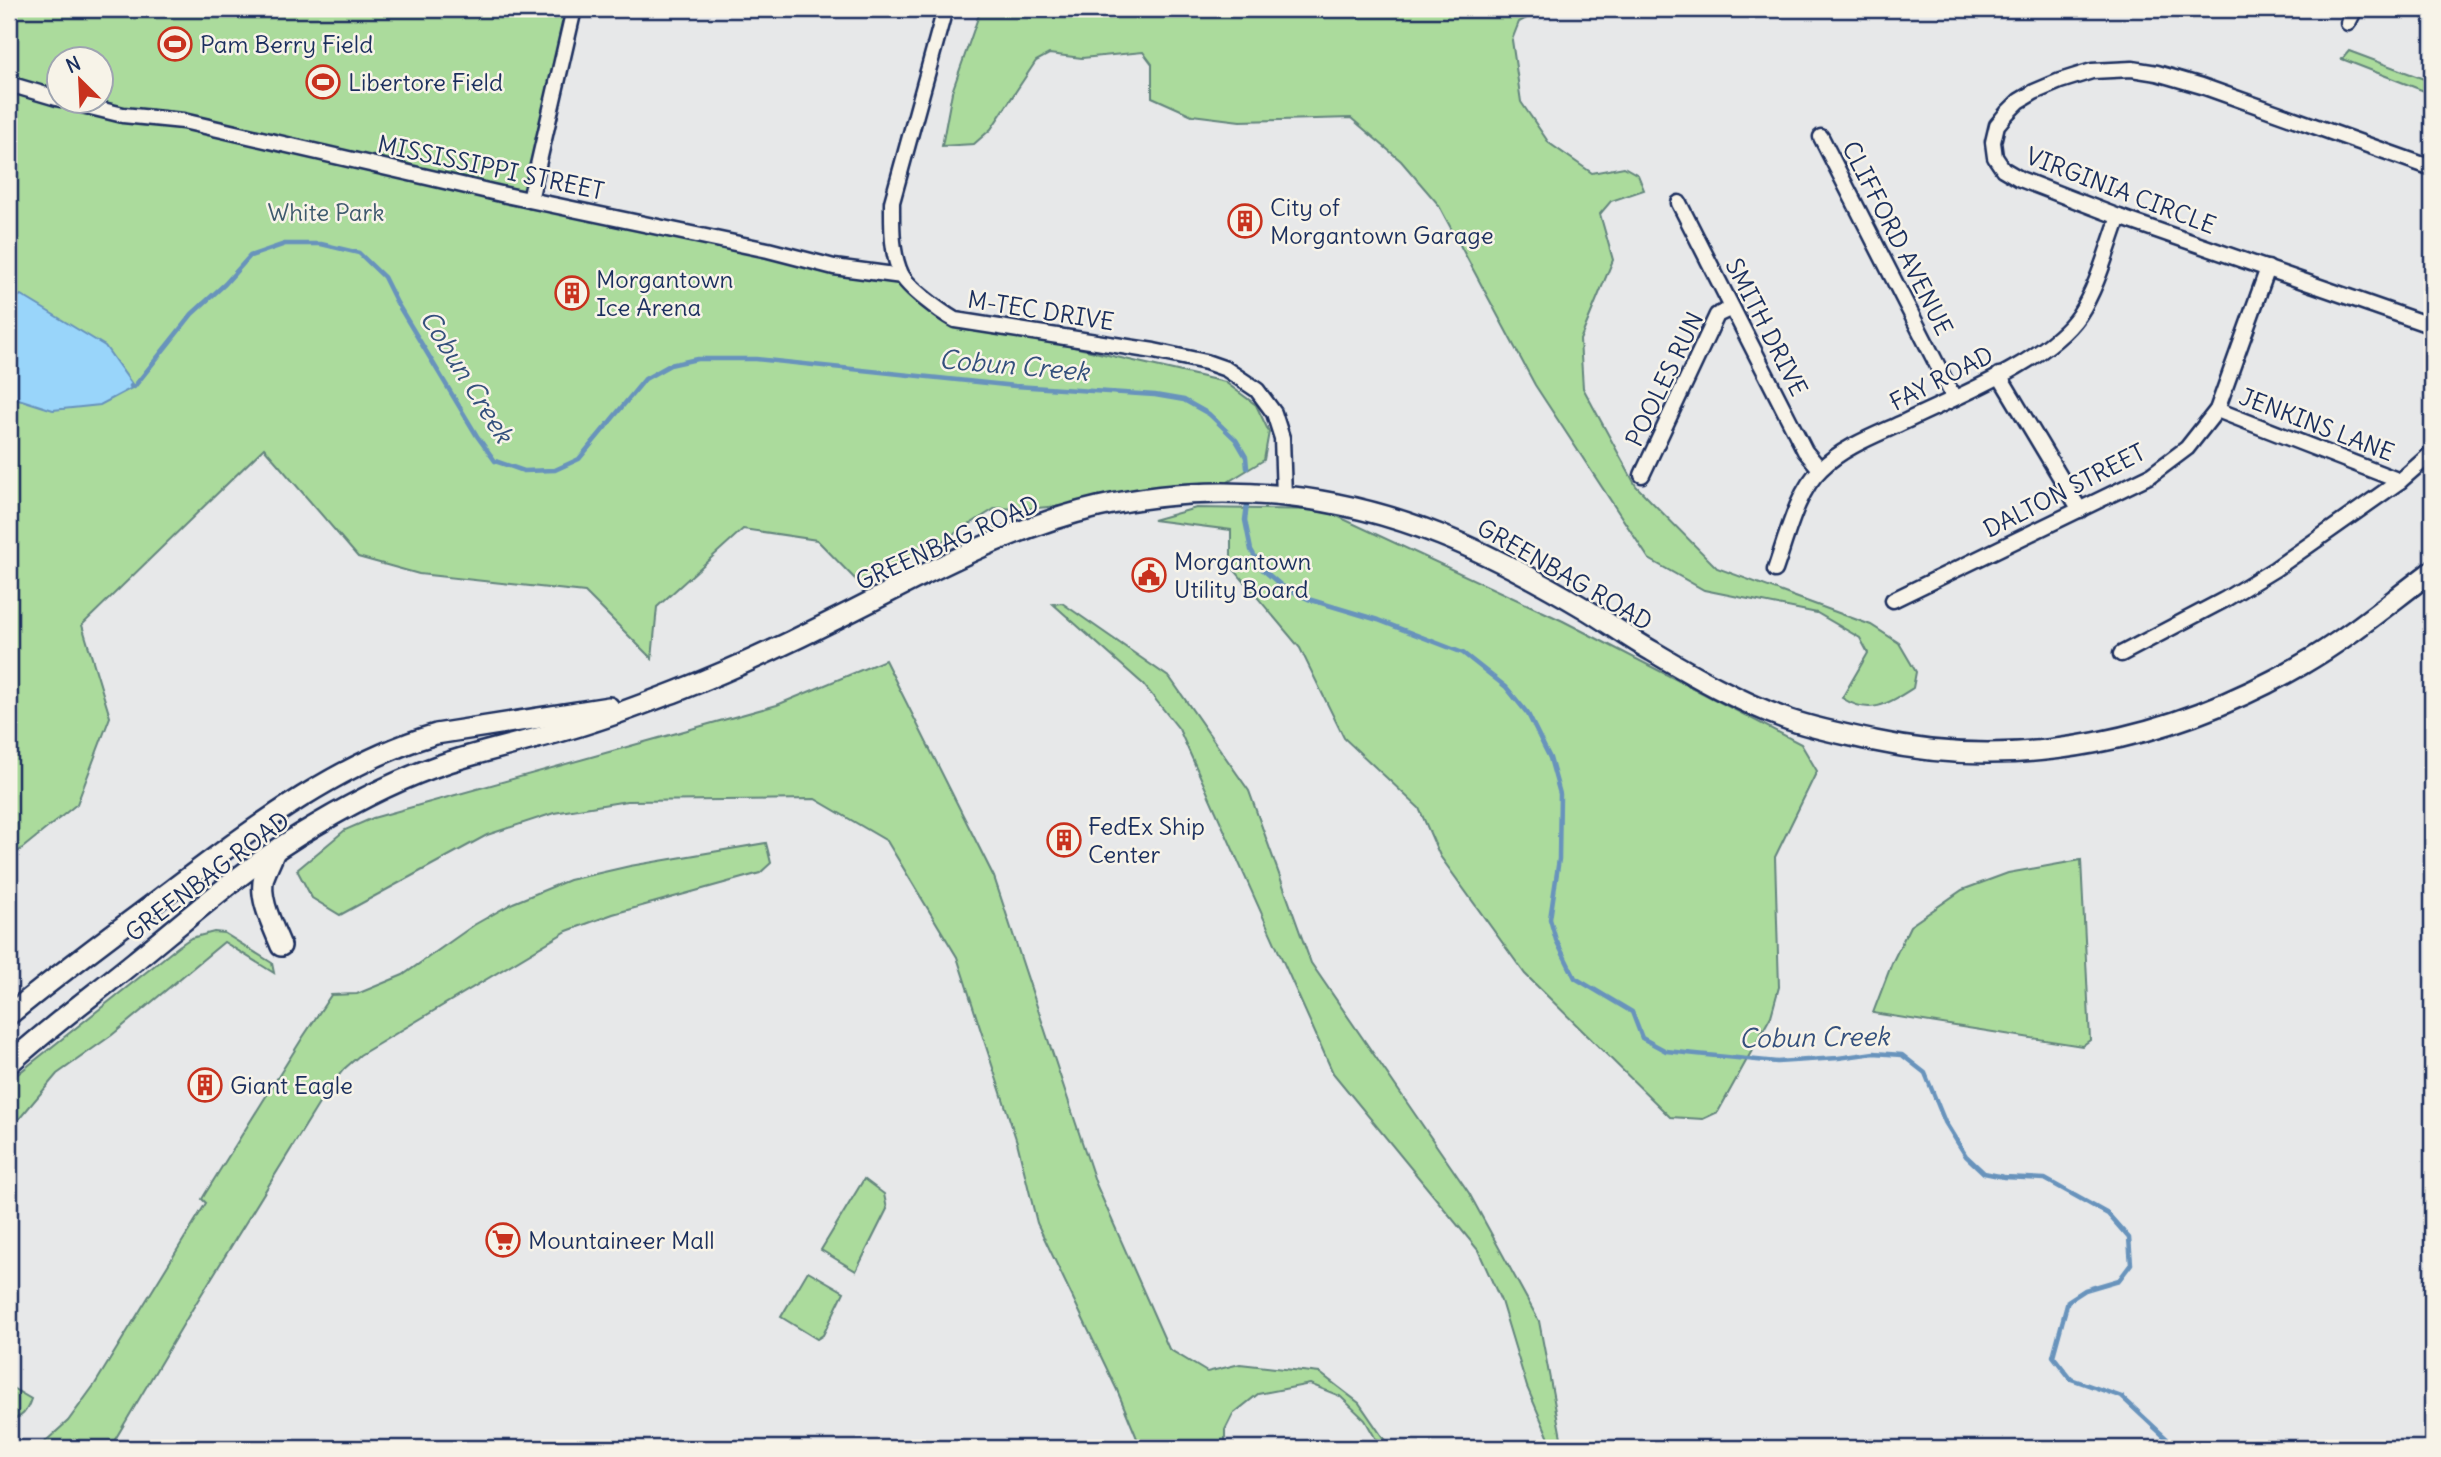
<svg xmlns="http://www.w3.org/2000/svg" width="2441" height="1457" font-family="Delius,sans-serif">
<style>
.green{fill:#abdb9c;stroke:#63857d;stroke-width:2;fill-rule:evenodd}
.water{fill:#99d5fa;stroke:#6793bc;stroke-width:2}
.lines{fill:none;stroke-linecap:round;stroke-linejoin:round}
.stream{stroke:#6793bc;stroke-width:4.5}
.street-casing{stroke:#1b2f5e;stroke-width:19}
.secondary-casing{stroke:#1b2f5e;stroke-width:24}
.street{stroke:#f7f3e8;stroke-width:14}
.secondary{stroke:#f7f3e8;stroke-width:19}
.labels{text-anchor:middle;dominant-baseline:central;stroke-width:5;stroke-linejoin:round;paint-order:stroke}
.poi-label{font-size:24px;fill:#1b2f5e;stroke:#f7f3e8;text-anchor:start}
.street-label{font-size:24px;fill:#1b2f5e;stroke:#f7f3e8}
.park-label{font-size:24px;fill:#3f5a6e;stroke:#f7f3e8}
.water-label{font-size:26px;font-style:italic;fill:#34507d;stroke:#f7f3e8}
</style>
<rect width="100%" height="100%" fill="#e7e8e9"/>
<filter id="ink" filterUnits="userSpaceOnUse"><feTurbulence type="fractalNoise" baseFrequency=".0143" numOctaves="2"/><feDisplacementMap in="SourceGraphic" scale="14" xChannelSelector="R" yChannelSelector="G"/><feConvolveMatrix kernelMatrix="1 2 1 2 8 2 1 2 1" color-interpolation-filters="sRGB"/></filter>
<g filter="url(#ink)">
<!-- green -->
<g class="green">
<path d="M 9,9 L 574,9 L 530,199 L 902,276 L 936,309 L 978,325 L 1225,382 L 1256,405 L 1269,432 L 1264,460 L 1208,494 L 1024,509 L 996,508 L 928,550 L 858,582 L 817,540 L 743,529 L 657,607 L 652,659 L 585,592 L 419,574 L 358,557 L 264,448 L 82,625 L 110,717 L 77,804 L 9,859 ZM 60,60 L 102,60 L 102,102 L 60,102 Z"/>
<path d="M 981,9 L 1544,9 L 1519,22 L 1512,40 L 1521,102 L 1549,143 L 1592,173 L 1624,167 L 1638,175 L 1644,190 L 1611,201 L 1600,214 L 1613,260 L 1580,340 L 1583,388 L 1636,486 L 1717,568 L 1871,625 L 1899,643 L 1916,672 L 1913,688 C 1888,704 1870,716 1842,698 L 1868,653 L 1860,638 L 1817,613 L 1704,590 L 1649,559 L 1535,385 L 1438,204 L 1401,161 L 1351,118 L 1240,121 L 1192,115 L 1152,97 L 1152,64 L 1143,52 L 1082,58 L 1049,54 L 1036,61 L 991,129 L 974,144 L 942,146 L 952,92 Z"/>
<path d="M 2349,51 L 2432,82 L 2432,94 L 2342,59 Z"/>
<path d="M 1196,508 L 1324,510 L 1563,621 L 1801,744 L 1817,771 L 1775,857 L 1779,987 L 1771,1016 L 1718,1112 L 1703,1119 L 1670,1117 L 1525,974 L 1440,856 L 1419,808 L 1344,738 L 1300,648 L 1231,566 L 1231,530 L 1153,520 Z"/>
<path d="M 1062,603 L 1170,678 L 1249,791 L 1311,963 L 1469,1193 L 1539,1321 L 1563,1448 L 1553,1448 L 1527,1387 L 1501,1301 L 1478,1250 L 1333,1073 L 1179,729 L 1143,684 L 1053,604 Z"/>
<path d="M 885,660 L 994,877 L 1096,1184 L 1169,1349 L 1207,1372 L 1240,1364 L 1320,1373 L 1359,1403 L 1390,1448 L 1381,1448 L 1365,1420 L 1340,1396 L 1310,1384 L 1258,1394 L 1233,1414 L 1225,1430 L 1225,1448 L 1141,1448 L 1117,1390 L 1037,1223 L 1017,1142 L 957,957 L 887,841 L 815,799 L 627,801 L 554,813 L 487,835 L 340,915 L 312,898 L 297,870 L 345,830 L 373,818 L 777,705 Z"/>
<path d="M 766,843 L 771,863 L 760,873 L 613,914 L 567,931 L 360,1055 L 344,1069 L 328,1089 L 193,1308 L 110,1448 L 38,1448 L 68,1421 L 95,1384 L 206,1203 L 202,1199 L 205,1194 L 303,1037 L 331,995 L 357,994 L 403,975 L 474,925 L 513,903 L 569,880 L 630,866 Z"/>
<path d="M 2081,860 L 2090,1040 L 2082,1046 L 1873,1013 L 1892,963 L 1910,926 L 1962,890 L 2008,873 Z"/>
<path d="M 214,932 L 224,933 L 272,963 L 274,973 L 224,942 L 112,1035 L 57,1074 L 9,1131 L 9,1083 L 14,1077 L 179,946 L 191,938 Z"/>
<path d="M 864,1179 L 884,1194 L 887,1209 L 856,1271 L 821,1250 Z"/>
<path d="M 808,1271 L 844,1292 L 823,1335 L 817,1339 L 781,1317 Z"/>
<path d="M 9,1386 L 31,1399 C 27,1411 22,1419 9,1419 Z"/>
</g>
<!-- water -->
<path class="water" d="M 21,295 L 105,346 L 134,387 L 100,405 L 53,410 L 9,396 L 9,303 Z"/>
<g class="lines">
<!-- stream -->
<g class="stream">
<path d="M 131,386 L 134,387 L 192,314 L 225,284 L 250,256 L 285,244 L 321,244 L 359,253 L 384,277 L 397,303 L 477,436 L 495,461 L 524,471 L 555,470 L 579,459 L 645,379 L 670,365 L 697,359 L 756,359 L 1015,386 L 1155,395 L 1184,400 L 1209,414 L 1236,440 L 1246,457 L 1247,468"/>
<path d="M 1247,505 L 1245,520 L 1251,550 L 1262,569 L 1282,586 L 1308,599 L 1378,620 L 1463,653 L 1506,687 L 1528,714 L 1550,758 L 1560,794 L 1559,859 L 1550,919 L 1556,940 L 1575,978 L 1632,1012 L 1642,1038 L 1666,1051 L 1777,1062 L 1838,1058 L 1874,1053 L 1902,1055 L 1925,1073 L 1945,1122 L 1966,1156 L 1984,1173 L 2004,1177 L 2045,1179 L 2108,1214 L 2129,1238 L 2131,1264 L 2119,1280 L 2085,1290 L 2068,1301 L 2053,1356 L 2071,1379 L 2122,1397 L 2168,1440 L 2172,1448"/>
</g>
<defs>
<g id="street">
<path d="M 945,9 L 892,202 C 892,226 891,252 901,274 C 908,288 941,312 955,320 L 1154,351 L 1206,362 L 1226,369 L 1257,390 L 1274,413 L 1282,438 L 1284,496"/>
<path d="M 2348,23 L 2355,9"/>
<path d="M 9,84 L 60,99"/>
<path d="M 70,102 L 123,115 L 183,121 L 501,194 L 768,250 L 834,267 L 902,276"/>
<path d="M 1821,137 L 1954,398"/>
<path d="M 2432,168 L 2202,86 L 2157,73 L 2132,69 L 2092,71 L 2060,81 L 2034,92 L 2019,101 L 2007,113 L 1997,125 L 1993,142 L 1995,157 L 2003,169 L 2020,179 L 2119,217 L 2432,326"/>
<path d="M 530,200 L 574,9"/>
<path d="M 1679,203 L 1805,451 L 1820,469"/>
<path d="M 1999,375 L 2080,510"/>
<path d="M 2217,410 L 2400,481"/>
<path d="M 1642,475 L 1717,315 L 1732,308"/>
<path d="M 1775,570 C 1786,539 1797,491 1821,469 C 1843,447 1876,435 1904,422 C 1955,397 2047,362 2079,315 C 2098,286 2107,249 2119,217"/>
<path d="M 1893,600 L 2151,475 L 2187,448 L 2217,410 L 2268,268"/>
<path d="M 2121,654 L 2224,600 L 2275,569 L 2400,481 L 2432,453"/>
</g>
<g id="secondary">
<path d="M 275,851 C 272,859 267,868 264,877 C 258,898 273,926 281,946"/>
<path d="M 9,1015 C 61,972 116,932 170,891 C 251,830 337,763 436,734 L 609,707"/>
<path d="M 9,1064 C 48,1028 92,996 134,962 C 193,914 250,863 316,825 C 358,800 403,777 449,762 C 496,747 545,738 592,722 C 621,713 651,701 680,690 C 755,661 827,624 899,587 C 962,555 1028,523 1098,507 C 1158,493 1224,490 1285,496 C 1398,508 1488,551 1584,608 C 1607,622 1629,638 1652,651 C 1694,676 1738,701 1784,718 C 1814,729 1844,734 1875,741 C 2021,773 2173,739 2301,665 C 2347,639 2389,603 2432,571"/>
</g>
</defs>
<!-- street casing -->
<use href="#street" class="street-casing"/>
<!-- secondary casing -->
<use href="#secondary" class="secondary-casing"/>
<!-- street -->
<use href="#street" class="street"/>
<!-- secondary -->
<use href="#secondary" class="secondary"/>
</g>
</g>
<!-- icons -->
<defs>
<symbol id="stadium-ring" viewBox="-11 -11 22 22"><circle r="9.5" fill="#f7f3e8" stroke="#c8321e" stroke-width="1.5"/><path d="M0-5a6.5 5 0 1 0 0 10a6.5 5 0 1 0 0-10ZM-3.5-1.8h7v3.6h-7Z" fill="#c8321e"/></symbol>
<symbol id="building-ring" viewBox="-11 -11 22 22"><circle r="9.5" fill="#f7f3e8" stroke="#c8321e" stroke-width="1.5"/><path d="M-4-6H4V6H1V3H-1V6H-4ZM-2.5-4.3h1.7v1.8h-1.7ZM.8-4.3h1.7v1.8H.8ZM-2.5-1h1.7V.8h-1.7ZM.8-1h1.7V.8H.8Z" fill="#c8321e"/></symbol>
<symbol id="civic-ring" viewBox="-11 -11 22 22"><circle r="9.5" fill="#f7f3e8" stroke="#c8321e" stroke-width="1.5"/><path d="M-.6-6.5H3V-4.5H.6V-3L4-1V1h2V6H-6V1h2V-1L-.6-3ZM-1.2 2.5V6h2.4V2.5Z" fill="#c8321e"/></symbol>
<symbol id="supermarket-ring" viewBox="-11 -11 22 22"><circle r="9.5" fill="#f7f3e8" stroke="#c8321e" stroke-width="1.5"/><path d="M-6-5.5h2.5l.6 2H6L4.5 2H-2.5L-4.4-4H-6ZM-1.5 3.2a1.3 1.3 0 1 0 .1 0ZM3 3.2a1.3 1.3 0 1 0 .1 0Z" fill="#c8321e"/></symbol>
</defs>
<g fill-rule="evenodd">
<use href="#stadium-ring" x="156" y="25" width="38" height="38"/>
<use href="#stadium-ring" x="304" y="63" width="38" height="38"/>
<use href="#building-ring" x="1226" y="202" width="38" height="38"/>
<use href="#building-ring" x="553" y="274" width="38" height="38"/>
<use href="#civic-ring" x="1130" y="556" width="38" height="38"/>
<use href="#building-ring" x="1045" y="821" width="38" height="38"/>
<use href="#building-ring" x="186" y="1066" width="38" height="38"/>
<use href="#supermarket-ring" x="484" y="1221" width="38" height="38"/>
</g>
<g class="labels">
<!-- poi labels -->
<g class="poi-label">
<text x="200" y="44">Pam Berry Field</text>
<text x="348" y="82">Libertore Field</text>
<text x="1270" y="207">City of<tspan x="1270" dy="28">Morgantown Garage</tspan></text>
<text x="596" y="279">Morgantown<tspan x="596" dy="28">Ice Arena</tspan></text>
<text x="1174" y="561">Morgantown<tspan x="1174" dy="28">Utility Board</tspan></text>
<text x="1088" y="826">FedEx Ship<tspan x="1088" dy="28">Center</tspan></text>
<text x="230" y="1085">Giant Eagle</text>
<text x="528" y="1240">Mountaineer Mall</text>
</g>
<!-- street labels -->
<g class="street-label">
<text transform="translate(491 167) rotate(12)">MISSISSIPPI STREET</text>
<text transform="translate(2121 190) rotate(21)">VIRGINIA CIRCLE</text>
<text transform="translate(1898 238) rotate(63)">CLIFFORD AVENUE</text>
<text transform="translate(1041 310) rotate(9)">M-TEC DRIVE</text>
<text transform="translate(1767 327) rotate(63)">SMITH DRIVE</text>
<text transform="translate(1941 378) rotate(-27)">FAY ROAD</text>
<text transform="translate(1664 379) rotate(-64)">POOLES RUN</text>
<text transform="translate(2317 424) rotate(21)">JENKINS LANE</text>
<text transform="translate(2064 490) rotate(-27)">DALTON STREET</text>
<text transform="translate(947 542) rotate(-24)">GREENBAG ROAD</text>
<text transform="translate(1565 574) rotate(30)">GREENBAG ROAD</text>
<text transform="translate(207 876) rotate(-37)">GREENBAG ROAD</text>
</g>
<!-- park labels -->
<g class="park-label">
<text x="326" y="212">White Park</text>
</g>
<!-- water labels -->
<g class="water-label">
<text transform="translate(1014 365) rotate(5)">Cobun Creek</text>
<text transform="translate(467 376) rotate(58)">Cobun Creek</text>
<text transform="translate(1814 1037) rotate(-1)">Cobun Creek</text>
</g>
</g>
<!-- margin -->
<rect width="2441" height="1457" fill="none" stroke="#f7f3e8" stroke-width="35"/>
<rect x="18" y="18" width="2406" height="1422" fill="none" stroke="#1b2f5e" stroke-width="2.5" filter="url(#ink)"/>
<!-- north arrow -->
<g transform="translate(80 80) rotate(336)"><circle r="33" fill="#f7f3e8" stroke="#9fa5b1" stroke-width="2"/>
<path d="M0-5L12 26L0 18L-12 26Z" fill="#c8321e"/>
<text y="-10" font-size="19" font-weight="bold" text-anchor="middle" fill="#1b2f5e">N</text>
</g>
</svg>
